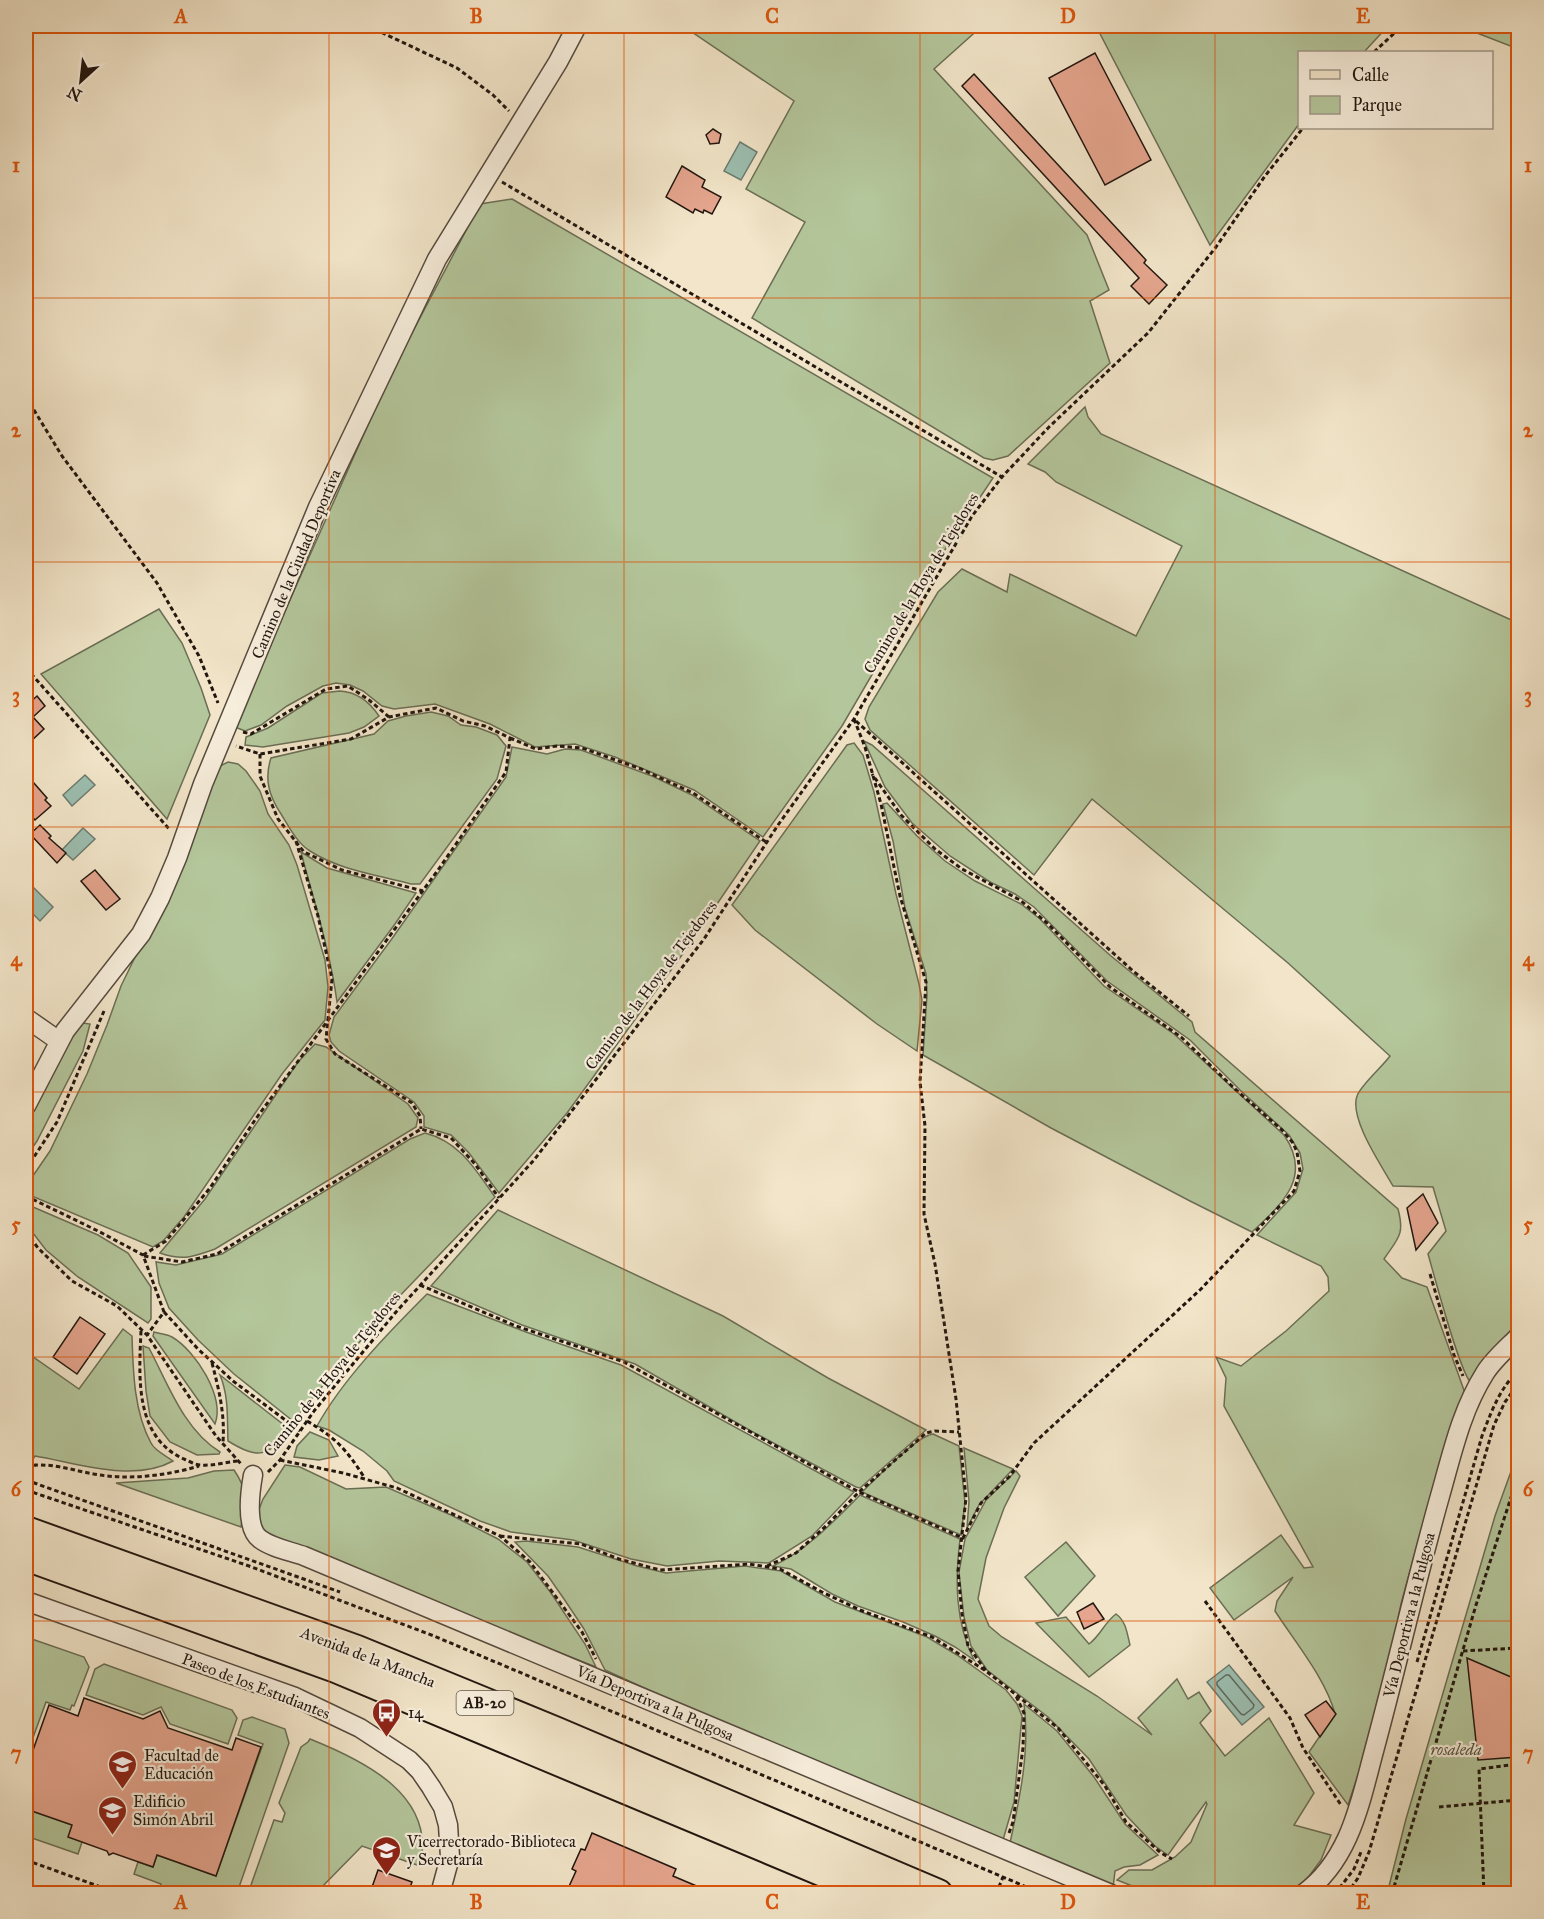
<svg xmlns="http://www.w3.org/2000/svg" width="1544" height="1919" font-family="'IM FELL Great Primer',serif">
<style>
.green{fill:#b4c69b;stroke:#6a6e55;stroke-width:1.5}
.water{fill:#9cbfb1;stroke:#6b7b70;stroke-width:1.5}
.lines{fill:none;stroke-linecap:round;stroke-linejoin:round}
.shore{stroke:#5e6a60;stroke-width:1.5}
.building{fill:#e5a58e;stroke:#21160f;stroke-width:1.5}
.street-casing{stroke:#554a3e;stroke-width:21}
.primary-casing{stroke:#21160f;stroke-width:32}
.path{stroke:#21160f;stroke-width:3;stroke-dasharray:4.5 3;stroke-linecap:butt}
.street{stroke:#f7eedc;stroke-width:18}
.primary{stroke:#f2e5c9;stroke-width:28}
.grid{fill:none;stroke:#de560c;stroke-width:1.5;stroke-opacity:0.55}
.labels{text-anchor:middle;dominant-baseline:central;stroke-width:4.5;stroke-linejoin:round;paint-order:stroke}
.shield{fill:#f7eedc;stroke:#61574c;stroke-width:1.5}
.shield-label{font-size:15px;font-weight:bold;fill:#21160f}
.street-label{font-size:16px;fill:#21160f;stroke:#f7eedc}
.poi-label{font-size:16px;fill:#21160f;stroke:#f7eedc;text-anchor:start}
.park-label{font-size:16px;font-style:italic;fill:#545440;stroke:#f7eedc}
.neatline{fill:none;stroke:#de560c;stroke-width:2}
.grid-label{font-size:20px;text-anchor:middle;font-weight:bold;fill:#de560c}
</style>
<rect width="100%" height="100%" fill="#f2e5c9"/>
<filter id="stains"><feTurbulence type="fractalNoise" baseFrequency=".00333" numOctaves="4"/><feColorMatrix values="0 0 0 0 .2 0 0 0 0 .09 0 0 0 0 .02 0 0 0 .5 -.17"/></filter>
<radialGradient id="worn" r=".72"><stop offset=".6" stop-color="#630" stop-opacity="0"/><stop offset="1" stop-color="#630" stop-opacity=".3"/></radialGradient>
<!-- green -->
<g class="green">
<path d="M 683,26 L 982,26 L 934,69 L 1087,235 L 1109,290 L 1090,301 L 1110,363 L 1008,456 L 993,460 L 984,458 L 752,318 L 805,222 L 746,189 L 794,101 Z"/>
<path d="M 1096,26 L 1388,26 L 1364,52 L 1300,52 L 1299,124 L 1210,245 Z"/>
<path d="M 1459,26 L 1518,26 L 1518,49 Z"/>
<path d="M 512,199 L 993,478 L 946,548 L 842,726 L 763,837 L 694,790 L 615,757 L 575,744 L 535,747 L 490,724 L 435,704 L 394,709 L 382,706 L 363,691 L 350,685 L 336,683 L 323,686 L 287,706 L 261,725 L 245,731 L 235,727 L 256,676 L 392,371 L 480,204 Z"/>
<path d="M 1085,407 L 1088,417 L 1101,434 L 1518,623 L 1518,1330 L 1472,1384 C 1460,1375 1434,1274 1428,1254 L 1446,1231 L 1433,1187 L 1393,1186 C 1382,1166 1349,1119 1357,1096 C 1360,1086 1383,1066 1390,1056 L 1288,963 L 1092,799 L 1034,875 L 870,730 L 865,719 L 869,707 L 938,592 L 962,569 L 1007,592 L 1010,574 L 1136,636 L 1182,546 L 1056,482 L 1045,472 L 1028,464 Z"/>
<path d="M 159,609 L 182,643 L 201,688 L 210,715 L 167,819 L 41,674 Z"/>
<path d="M 340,691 C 357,692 369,701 379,716 L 364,727 L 349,733 L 263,747 L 245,745 L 246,737 L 268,728 L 322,693 Z"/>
<path d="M 431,712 L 448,716 L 461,725 L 476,727 L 497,735 L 506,746 L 497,779 L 420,884 L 411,884 C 378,875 339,870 310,851 C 297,843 289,827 281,814 C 269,796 264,779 271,758 L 374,734 L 388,721 L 406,716 Z"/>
<path d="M 864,741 L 872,745 L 1111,956 L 1192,1022 L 1195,1032 L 1398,1209 C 1405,1235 1398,1238 1384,1259 L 1402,1278 L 1427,1287 L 1465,1393 L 1452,1425 L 1425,1516 L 1401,1604 L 1379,1711 L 1348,1805 L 1309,1752 L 1335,1714 C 1326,1679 1295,1642 1275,1611 L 1277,1601 L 1293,1577 L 1234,1620 L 1210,1588 L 1281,1535 L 1304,1568 L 1313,1567 L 1224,1406 L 1226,1378 L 1216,1357 L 1241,1366 L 1286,1331 L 1329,1291 L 1328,1277 L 1321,1266 L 1257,1235 L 1296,1192 L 1303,1169 L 1300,1153 L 1289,1135 L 1240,1090 L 1190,1040 L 1107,981 L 1034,907 L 1015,894 L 990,882 L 950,856 L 912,823 L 885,787 Z"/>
<path d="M 854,743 L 863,755 L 874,792 L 896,894 L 919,984 L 922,1000 L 917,1051 L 877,1024 L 755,930 L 732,905 L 847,745 Z"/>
<path d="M 512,747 L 547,754 L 565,749 L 581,750 L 652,776 L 692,795 L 760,841 L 687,948 L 567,1113 L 499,1193 L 469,1153 L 451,1135 L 424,1127 L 424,1116 L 414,1102 L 339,1051 L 331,1042 L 329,1035 L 334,1017 L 391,940 L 506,777 Z"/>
<path d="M 228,762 L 238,764 L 246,771 L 260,791 L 268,814 L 289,845 L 297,865 L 325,960 L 328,987 L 325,1020 L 282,1074 L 184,1217 L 163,1241 L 153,1247 L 27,1194 L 26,1186 L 50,1151 L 87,1074 L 107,1025 L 121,986 L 140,947 L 220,766 Z"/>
<path d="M 887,803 L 917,836 L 945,861 L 975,881 L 1021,904 L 1040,919 L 1104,986 L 1174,1034 L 1284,1135 C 1313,1177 1282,1204 1252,1232 L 1190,1201 L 1051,1128 L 923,1055 L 927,995 L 926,974 L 905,908 L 893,841 L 883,804 Z"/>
<path d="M 301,852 L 327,868 L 416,893 L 395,924 L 337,1002 C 330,950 314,902 301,852 Z"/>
<path d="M 83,1023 L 90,1024 L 83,1051 L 37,1141 L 26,1157 L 26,1122 L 64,1043 Z"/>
<path d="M 315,1044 L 326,1047 L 408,1104 L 418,1118 L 416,1127 L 215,1249 C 192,1257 183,1261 160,1253 L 205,1199 L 298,1062 Z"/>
<path d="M 425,1133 C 460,1142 475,1169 495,1197 L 390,1306 L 293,1421 L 234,1374 L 198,1340 L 169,1308 L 159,1283 L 156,1262 L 176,1265 L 222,1254 L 410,1139 Z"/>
<path d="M 26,1204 L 98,1235 L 128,1253 L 151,1287 L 151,1319 L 148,1323 L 78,1277 L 46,1250 L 26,1224 Z"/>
<path d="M 498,1210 L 723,1316 L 828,1378 L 926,1430 L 860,1488 L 856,1487 L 751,1431 L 635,1364 L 522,1325 L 431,1286 Z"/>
<path d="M 427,1294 L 526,1332 L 621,1365 L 854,1492 L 812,1536 L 769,1563 L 719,1561 L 667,1566 L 631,1559 L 573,1540 L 511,1532 L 480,1521 L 394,1481 L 387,1471 L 363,1451 L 329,1430 L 317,1426 C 343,1379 389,1332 427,1294 Z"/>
<path d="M 123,1329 L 132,1336 C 133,1371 134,1412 151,1443 C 154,1450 166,1456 173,1461 C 133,1483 77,1463 35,1456 L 26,1470 L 26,1352 L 79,1389 Z"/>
<path d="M 154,1332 C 160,1334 167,1334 172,1337 C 196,1351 225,1397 215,1424 L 153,1336 Z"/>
<path d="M 143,1346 L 149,1348 C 168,1384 184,1430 220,1452 L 219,1454 L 197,1455 L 170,1442 L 150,1416 L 146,1391 Z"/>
<path d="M 220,1375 L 289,1429 C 268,1457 259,1460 228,1441 C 227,1418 229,1397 220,1375 Z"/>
<path d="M 310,1432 L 329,1440 L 338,1456 L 319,1460 L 294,1457 L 297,1446 Z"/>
<path d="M 933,1434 L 959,1446 L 965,1503 L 961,1535 L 862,1492 C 877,1478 915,1437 933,1434 Z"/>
<path d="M 964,1448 L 1013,1469 L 979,1505 L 967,1528 L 969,1501 Z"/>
<path d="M 1518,1452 L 1518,1893 L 1387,1894 L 1406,1819 L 1495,1516 Z"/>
<path d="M 285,1465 L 300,1467 L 346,1489 L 386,1487 L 451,1515 L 498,1539 L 527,1562 L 551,1593 L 585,1644 L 596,1667 L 317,1558 L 270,1541 L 259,1526 L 258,1512 L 263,1499 Z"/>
<path d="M 234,1470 C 250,1494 245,1500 241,1527 L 116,1483 L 188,1478 L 214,1471 Z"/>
<path d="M 1016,1471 L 1020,1476 L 1004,1508 L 986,1558 L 978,1599 L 989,1626 L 1002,1637 L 1097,1696 L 1152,1735 L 1138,1718 L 1177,1679 L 1188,1699 L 1199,1692 L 1211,1711 L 1200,1723 L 1225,1756 L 1269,1718 L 1314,1793 L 1294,1825 L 1331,1835 L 1321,1860 L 1307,1879 L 1288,1894 L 1150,1893 L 1117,1880 L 1129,1870 L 1152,1870 L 1175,1857 L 1191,1842 L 1207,1804 L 1206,1802 L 1168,1855 L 1155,1846 L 1126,1815 L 1089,1759 L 1048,1717 L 987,1670 L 971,1646 L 964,1617 L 959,1572 L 965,1539 L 986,1500 Z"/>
<path d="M 860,1495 L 960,1539 C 955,1580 955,1622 974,1660 L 955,1647 L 935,1636 L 903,1622 L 858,1606 L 832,1594 L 791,1569 L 773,1566 C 807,1550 833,1522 860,1495 Z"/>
<path d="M 526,1541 L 578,1547 L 637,1566 L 666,1573 L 745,1566 L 781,1571 L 835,1602 L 927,1637 L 957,1655 L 1006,1690 L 1017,1704 L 1022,1716 L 1014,1802 L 1003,1840 L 714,1720 L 605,1670 L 584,1629 L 564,1599 L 548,1576 L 515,1542 Z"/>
<path d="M 1066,1542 L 1095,1576 L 1058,1616 L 1025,1577 Z"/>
<path d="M 1116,1614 C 1126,1621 1127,1633 1130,1645 L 1089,1677 L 1036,1623 L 1066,1617 L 1089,1644 C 1101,1635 1104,1623 1116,1614 Z"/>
<path d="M 26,1637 L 84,1657 L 89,1667 L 74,1706 L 72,1705 L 70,1710 L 46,1702 L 31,1743 L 26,1741 Z"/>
<path d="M 104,1664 L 232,1710 L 237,1718 L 228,1744 L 170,1724 L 161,1707 L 143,1715 L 86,1695 L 95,1669 Z"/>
<path d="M 1024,1704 L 1057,1731 L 1094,1777 L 1125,1824 L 1158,1855 L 1140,1865 L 1124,1867 L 1115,1871 L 1113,1888 L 1010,1843 C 1020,1797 1030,1751 1024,1704 Z"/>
<path d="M 252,1717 L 285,1729 L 289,1743 L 237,1893 L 159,1893 L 161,1884 L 134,1874 L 138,1862 L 153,1867 L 157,1855 L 216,1876 L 263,1744 L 238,1735 L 243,1720 Z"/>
<path d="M 310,1739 C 365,1761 437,1796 420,1866 L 362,1846 L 316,1893 L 255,1893 L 251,1885 L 274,1820 L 282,1822 L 285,1813 L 279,1803 L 301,1747 L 308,1742 Z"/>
<path d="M 26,1809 L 72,1825 L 82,1842 L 78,1854 L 26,1836 Z"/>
</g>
<!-- water -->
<g class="water">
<path d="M 740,142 L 757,152 L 741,180 L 724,171 Z"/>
<path d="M 85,775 L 95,785 L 72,806 L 63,795 Z"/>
<path d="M 83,828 L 95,839 L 73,860 L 62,850 Z"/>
<path d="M 26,880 L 53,907 L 40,921 L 26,907 Z"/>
<path d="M 1229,1665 L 1264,1707 L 1242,1725 L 1207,1682 Z"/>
</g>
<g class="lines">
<!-- shore -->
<path class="shore" d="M 1226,1675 L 1229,1675 L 1254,1705 L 1253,1708 L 1244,1715 L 1241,1714 L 1217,1685 L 1217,1682 Z"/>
</g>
<!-- building -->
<g class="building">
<path d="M 1095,53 L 1151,160 L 1105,185 L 1049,78 Z"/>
<path d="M 974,74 L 1146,260 L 1144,263 L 1167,285 L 1149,304 L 1131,286 L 1139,278 L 962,86 Z"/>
<path d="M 713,129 L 721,134 L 719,143 L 710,144 L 706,135 Z"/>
<path d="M 682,166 L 705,180 L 702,187 L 721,197 L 712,214 L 704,210 L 703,213 L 695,209 L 693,213 L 666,197 Z"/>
<path d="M 37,696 L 45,706 L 33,717 L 44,729 L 31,741 L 26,734 L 26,706 Z"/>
<path d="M 26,774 L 47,798 L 45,800 L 51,806 L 35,820 L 26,810 Z"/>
<path d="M 40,825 L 51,836 L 49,838 L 66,853 L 57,863 L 30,834 Z"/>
<path d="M 95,870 L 120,899 L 106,910 L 81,881 Z"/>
<path d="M 1423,1194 L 1438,1223 L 1416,1250 L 1407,1208 Z"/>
<path d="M 80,1317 L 105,1334 L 77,1374 L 53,1357 Z"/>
<path d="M 1093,1603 L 1104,1619 L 1084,1629 L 1077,1612 Z"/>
<path d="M 1467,1658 L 1518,1680 L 1518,1757 L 1478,1760 Z"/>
<path d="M 84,1698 L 143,1719 L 160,1711 L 168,1728 L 232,1750 L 236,1738 L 261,1747 L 216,1876 L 157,1855 L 153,1867 L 113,1853 L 109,1855 L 107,1851 L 68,1837 L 72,1825 L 26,1809 L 26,1770 L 49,1705 L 78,1716 Z"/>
<path d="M 1326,1701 L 1336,1714 L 1320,1737 L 1305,1715 Z"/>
<path d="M 592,1833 L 676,1869 L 673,1876 L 713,1893 L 566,1893 L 576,1871 L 572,1869 L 581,1849 L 585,1850 Z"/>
<path d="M 378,1870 L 412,1882 L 408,1893 L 370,1893 Z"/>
</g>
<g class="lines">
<defs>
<g id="street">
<path d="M 26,1018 L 59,1041"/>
<path d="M 26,1106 L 65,1031 L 141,934 L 160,898 L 177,858 L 203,784 L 318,507 L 437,259 L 558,62 L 577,26"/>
<path d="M 253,1475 C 250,1492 245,1528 260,1539 C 272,1548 290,1551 304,1556 L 1111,1894"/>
<path d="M 26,1601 L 295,1697 L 360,1728 L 409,1760 L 420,1771 L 431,1787 L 443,1807 L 448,1825 L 450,1857 L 440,1894"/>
<path d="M 1303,1894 C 1350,1860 1360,1803 1374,1751 C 1397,1666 1416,1581 1440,1496 C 1452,1454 1461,1411 1485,1373 C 1493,1360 1507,1348 1518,1337"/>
</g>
<g id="primary">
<path d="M 26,1531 L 357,1650 L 557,1732 L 938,1894"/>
<path d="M 26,1556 L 336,1668 L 876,1894"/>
</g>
</defs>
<!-- street casing -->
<use href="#street" class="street-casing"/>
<!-- primary casing -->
<use href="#primary" class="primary-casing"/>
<!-- path -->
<g class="path">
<path d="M 368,26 L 457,68 L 493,95 L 509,111"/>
<path d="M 1374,52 L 1402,26"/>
<path d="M 502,182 L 1002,477"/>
<path d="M 26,397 L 62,456 L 157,583 L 199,656 L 218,703"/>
<path d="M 26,668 L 170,830"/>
<path d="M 854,719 L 865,747 L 881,804 L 900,896 L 926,982 L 920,1082 L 925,1126 L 924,1214 L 935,1264 L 956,1399 L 966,1498 L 958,1571 L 962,1614 L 968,1646 L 986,1671"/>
<path d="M 856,721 L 1133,971 L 1189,1016"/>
<path d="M 243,732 L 251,734 L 326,689 L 348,686 L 369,700 L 389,717"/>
<path d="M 510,738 L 536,749 L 557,746 L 582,748 L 641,769 L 693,793 L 766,842"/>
<path d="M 260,754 L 260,776 L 278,819 L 304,852 L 342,870 L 423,891"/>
<path d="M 296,841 L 318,916 L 332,979 L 326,1039 L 335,1054 L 412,1103 L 420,1116 L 421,1129"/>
<path d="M 26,1169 L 57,1122 L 104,1011"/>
<path d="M 26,1196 L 98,1231 L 143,1255 L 164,1312 L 147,1335"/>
<path d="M 26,1232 L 38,1248 L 72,1281 L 117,1306 L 147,1335 L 216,1436 L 242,1465"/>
<path d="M 143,1255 L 166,1241 L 210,1188 L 255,1120 L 438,870 L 506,772 L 510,738 L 485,726 L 463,721 L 436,708 L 389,717 L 351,739 L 260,754 L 236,746"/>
<path d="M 144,1256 L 182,1262 L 217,1254 L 421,1129 L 451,1138 L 475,1164 L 499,1198"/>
<path d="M 1430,1274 L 1454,1355 L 1463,1376"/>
<path d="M 420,1285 L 516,1326 L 624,1362 L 859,1492 L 963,1538 L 981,1503 L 1009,1477 L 1034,1443 L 1201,1289 L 1294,1191 L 1300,1171 L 1297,1152 L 1293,1143 L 1282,1130 L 1235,1089 L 1181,1037 L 1110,987 L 1047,923 L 1020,900 L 962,869 L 935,849 L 901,815 L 872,774"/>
<path d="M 164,1312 L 198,1349 L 233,1381 L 300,1431"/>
<path d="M 141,1331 C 139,1376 134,1437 184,1459 C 189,1461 195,1465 201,1465 C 213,1466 226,1462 238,1461"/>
<path d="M 212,1363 C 219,1390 225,1414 223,1442"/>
<path d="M 307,1421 C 336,1438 346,1449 364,1477"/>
<path d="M 280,1460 L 343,1473 L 397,1488 L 500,1536 L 530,1562 L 582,1632 L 596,1659"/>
<path d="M 268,1472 L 280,1460 L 314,1411 L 396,1312 L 534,1160 L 704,939 L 778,825 L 854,719 L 972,516 L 1002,477 L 1049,427 L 1148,333 L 1216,247 L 1265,176 L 1303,128"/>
<path d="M 26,1479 L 35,1465 C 58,1464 78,1472 100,1475 C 132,1480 169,1475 199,1466"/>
<path d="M 26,1480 L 340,1592"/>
<path d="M 26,1490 L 249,1566 L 434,1636 L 1043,1894"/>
<path d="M 500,1536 L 581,1544 L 619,1559 L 660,1570 L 749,1564 L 780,1569 L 822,1592 L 860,1610 L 932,1637 L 986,1671 L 1058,1728 L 1105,1786 L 1126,1822 L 1161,1853 L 1172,1859"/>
<path d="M 767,1566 L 796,1553 L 827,1525 L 859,1492 L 926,1433 L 935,1431 L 959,1432"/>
<path d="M 1205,1601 L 1290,1718 L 1303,1748 L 1341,1805"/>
<path d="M 1463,1651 L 1518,1648"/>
<path d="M 1417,1662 L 1482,1436 C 1491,1412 1500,1388 1518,1371"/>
<path d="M 1439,1807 L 1518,1800"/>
<path d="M 1009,1833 L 1013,1822 L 1023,1748 L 1024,1713 L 1016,1696"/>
<path d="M 26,1860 L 120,1894"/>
<path d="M 996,1894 L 1003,1877"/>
<path d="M 1335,1894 L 1354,1869 L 1361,1852"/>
<path d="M 1347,1894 L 1358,1878 L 1369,1852 L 1494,1425 L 1505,1402 L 1518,1384"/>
<path d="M 1392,1894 L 1476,1605 L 1518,1476"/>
<path d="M 1484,1894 L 1479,1769 L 1518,1764"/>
</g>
<!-- street -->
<use href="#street" class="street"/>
<!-- primary -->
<use href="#primary" class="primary"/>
</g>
<!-- grid -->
<path class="grid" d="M 329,26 L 329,1894M 624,26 L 624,1894M 920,26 L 920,1894M 1215,26 L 1215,1894M 26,298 L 1518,298M 26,562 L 1518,562M 26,827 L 1518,827M 26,1092 L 1518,1092M 26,1357 L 1518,1357M 26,1621 L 1518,1621"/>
<!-- icons -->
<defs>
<symbol id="bus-pin" viewBox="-11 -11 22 30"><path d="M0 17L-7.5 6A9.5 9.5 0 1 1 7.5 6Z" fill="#8f2418" stroke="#f7eedc"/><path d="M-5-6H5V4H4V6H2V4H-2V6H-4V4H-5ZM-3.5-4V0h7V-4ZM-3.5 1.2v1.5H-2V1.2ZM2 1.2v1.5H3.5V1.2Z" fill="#fff"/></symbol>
<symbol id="university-pin" viewBox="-11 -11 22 30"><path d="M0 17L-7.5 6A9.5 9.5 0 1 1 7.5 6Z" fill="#8f2418" stroke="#f7eedc"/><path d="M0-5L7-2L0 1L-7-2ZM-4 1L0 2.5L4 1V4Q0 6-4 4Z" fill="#fff"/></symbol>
</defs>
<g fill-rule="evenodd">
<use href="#bus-pin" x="370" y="1696" width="33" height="45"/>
<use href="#university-pin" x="106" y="1748" width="33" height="45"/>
<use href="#university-pin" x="96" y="1794" width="33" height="45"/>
<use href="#university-pin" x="370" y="1834" width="33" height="45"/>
</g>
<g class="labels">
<!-- shield labels -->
<rect class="shield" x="456.5" y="1691" width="57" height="24" rx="4.5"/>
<g class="shield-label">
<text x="485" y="1703">AB-20</text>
</g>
<!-- street labels -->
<g class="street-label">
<text transform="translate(296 564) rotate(-67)">Camino de la Ciudad Deportiva</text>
<text transform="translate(921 583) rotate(-59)">Camino de la Hoya de Tejedores</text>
<text transform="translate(651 985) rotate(-53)">Camino de la Hoya de Tejedores</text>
<text transform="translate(332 1374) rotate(-51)">Camino de la Hoya de Tejedores</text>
<text transform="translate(1409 1615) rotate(-76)">Vía Deportiva a la Pulgosa</text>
<text transform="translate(368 1657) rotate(21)">Avenida de la Mancha</text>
<text transform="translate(256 1686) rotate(21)">Paseo de los Estudiantes</text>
<text transform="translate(655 1703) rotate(23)">Vía Deportiva a la Pulgosa</text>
</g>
<!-- poi labels -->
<g class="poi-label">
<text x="408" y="1712">14</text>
<text x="144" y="1755">Facultad de<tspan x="144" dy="18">Educación</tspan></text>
<text x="133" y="1801">Edificio<tspan x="133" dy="18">Simón Abril</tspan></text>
<text x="407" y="1841">Vicerrectorado-Biblioteca<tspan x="407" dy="18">y Secretaría</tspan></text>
</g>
<!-- park labels -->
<g class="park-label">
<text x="1456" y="1749">rosaleda</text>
</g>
</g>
<!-- margin -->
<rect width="1544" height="1919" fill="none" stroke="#f2e5c9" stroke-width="66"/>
<!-- legend -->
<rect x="1298" y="51" width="195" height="78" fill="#f7eedc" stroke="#a1988a" stroke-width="1.5"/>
<rect x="1310" y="70" width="30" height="9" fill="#f2e5c9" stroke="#a1988a" stroke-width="1.5"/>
<text x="1352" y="81" font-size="18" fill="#21160f">Calle</text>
<rect x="1310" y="96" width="30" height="18" fill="#b4c69b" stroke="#a1988a" stroke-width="1.5"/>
<text x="1352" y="111" font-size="18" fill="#21160f">Parque</text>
<!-- north arrow -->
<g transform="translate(81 81) rotate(207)" stroke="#f7eedc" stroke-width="4.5" paint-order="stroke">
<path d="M0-4.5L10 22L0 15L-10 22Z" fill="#21160f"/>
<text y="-9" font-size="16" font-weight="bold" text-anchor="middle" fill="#21160f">N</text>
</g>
<rect x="33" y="33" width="1478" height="1853" class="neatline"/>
<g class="grid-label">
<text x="181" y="23">A</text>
<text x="476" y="23">B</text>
<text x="772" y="23">C</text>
<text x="1068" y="23">D</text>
<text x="1363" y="23">E</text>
<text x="16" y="172">1</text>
<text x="1528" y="172">1</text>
<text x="16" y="437">2</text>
<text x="1528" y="437">2</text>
<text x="16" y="702">3</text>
<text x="1528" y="702">3</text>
<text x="16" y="966">4</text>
<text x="1528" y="966">4</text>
<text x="16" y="1231">5</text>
<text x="1528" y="1231">5</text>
<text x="16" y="1496">6</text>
<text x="1528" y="1496">6</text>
<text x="16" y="1760">7</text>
<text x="1528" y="1760">7</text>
<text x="181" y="1909">A</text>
<text x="476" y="1909">B</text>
<text x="772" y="1909">C</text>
<text x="1068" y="1909">D</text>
<text x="1363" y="1909">E</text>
</g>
<rect width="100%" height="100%" filter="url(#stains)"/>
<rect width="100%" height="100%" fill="url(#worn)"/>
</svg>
